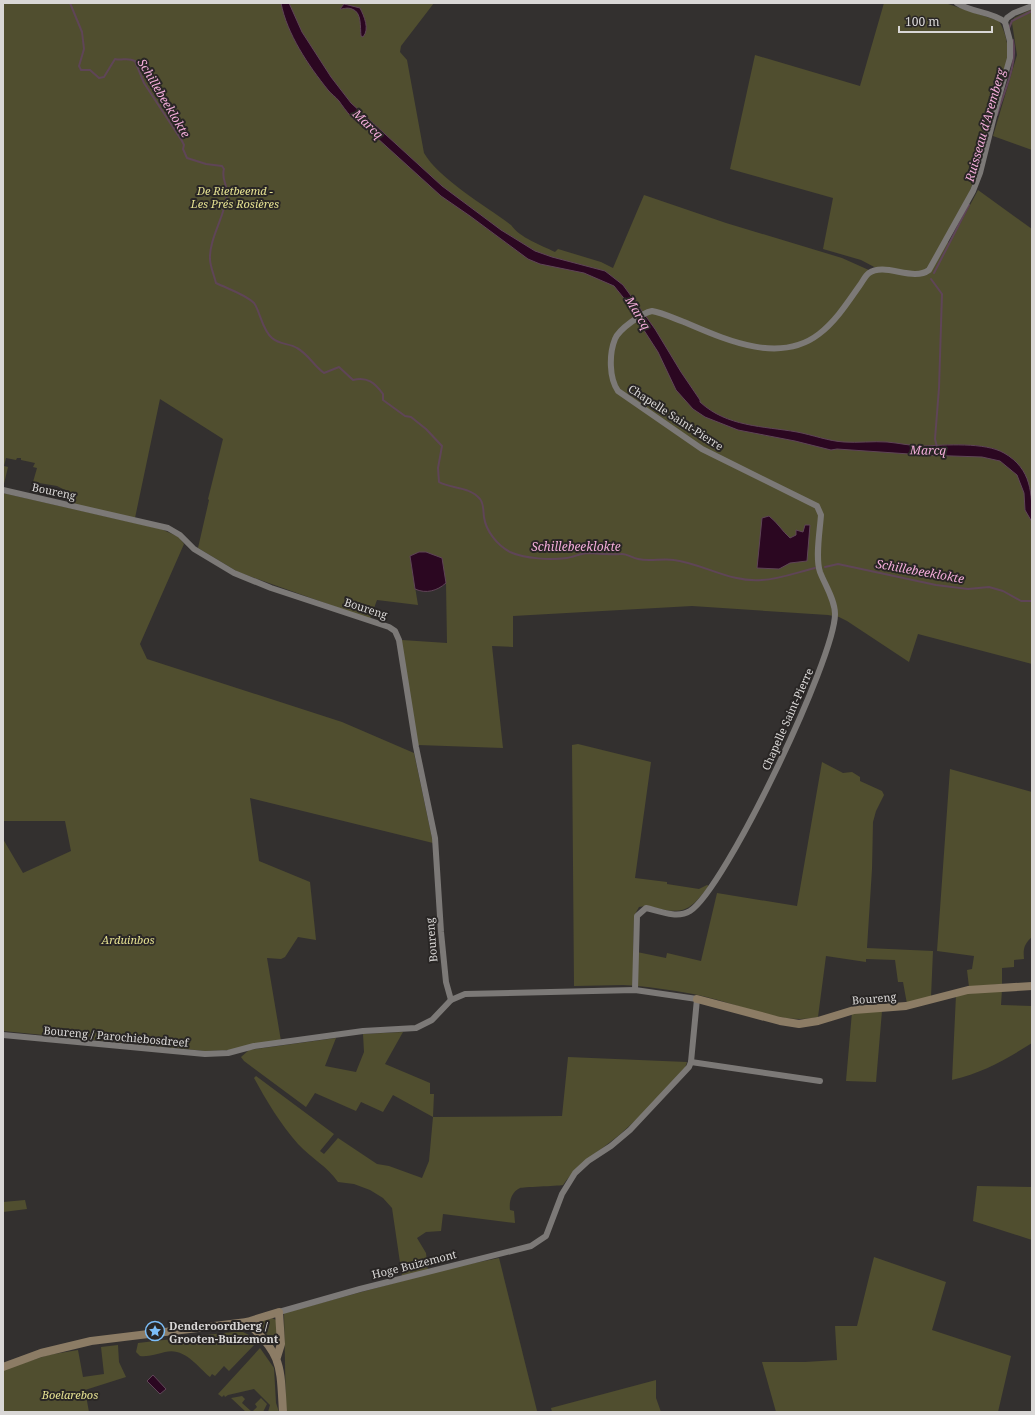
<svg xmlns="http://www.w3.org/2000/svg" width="1035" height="1415" font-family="'Noto Serif',serif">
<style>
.green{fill:#504e2f}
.water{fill:#2b0721;stroke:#5f4557}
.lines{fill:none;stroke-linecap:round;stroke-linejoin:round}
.stream{stroke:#5f4557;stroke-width:2}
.street{stroke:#7c7977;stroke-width:6}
.secondary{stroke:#8c7c65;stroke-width:8}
.labels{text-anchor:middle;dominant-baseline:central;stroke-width:4;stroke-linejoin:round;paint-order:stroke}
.park-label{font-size:11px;font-style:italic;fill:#e4e091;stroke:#292625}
.street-label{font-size:11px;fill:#d9d7d6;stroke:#292625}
.poi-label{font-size:11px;font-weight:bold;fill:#d9d7d6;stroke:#292625;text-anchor:start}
.water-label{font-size:12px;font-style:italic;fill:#f2acd9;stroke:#292625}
</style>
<rect width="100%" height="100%" fill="#33302f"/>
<!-- green -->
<g class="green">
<path d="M 3,3 L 434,3 L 401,46 L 400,52 L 407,60 L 424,153 C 439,179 486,206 511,225 C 520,238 541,245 555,252 L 558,249 L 601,262 L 613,268 L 644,195 L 726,223 L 842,258 L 871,271 L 926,273 L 947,242 L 950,243 L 978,190 L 1032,229 L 1032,664 L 918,634 L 909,662 L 847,621 L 839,617 L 828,615 L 692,606 L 513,616 L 513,647 L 492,646 L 503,748 L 418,745 L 401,641 L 402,640 L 447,643 L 446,583 L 442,565 L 410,556 L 418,605 L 377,600 L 370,619 L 238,572 L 198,548 L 209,500 L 208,499 L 223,439 L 160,399 L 135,518 L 69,505 L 71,493 L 57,486 L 33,482 L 37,468 L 33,467 L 35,463 L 21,460 L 21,458 L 17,458 L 16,460 L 6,458 L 4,466 L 8,467 L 3,488 Z"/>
<path d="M 884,3 L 945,3 L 999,21 C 1006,33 1008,44 1008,58 L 977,172 L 968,196 L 929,268 L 920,272 L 878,269 L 861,260 L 823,249 L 833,198 L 730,169 L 755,55 L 860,86 Z"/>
<path d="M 1032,9 L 1032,150 L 993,136 L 1017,55 L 1012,23 L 1014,18 Z"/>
<path d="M 3,493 L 161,529 L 179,537 L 184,544 L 140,644 L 147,659 L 342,722 L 414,753 L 433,843 L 250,798 L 259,861 L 310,882 L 316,940 L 298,937 L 285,957 L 281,959 L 267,958 L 281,1041 L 230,1050 L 205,1051 L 3,1031 L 3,839 L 23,873 L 71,851 L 65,821 L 3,821 Z"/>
<path d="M 578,744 L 651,762 L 635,878 L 667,882 L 667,884 L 699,889 L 707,885 L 709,886 C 693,906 687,915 660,909 C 652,907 646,905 639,907 L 634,916 L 633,960 L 637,961 L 637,952 L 666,958 L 667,953 L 701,961 L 717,893 L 797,906 L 822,762 L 843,773 L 852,772 L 860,777 L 860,781 L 882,791 L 884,795 L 876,811 L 873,822 L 872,869 L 867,948 L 933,951 L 931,997 L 907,1004 L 903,982 L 898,982 L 895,960 L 866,959 L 866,962 L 826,956 L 818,1017 C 779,1026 733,1001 693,994 C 671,990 646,986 623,985 C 607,985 591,986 574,986 L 572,745 Z"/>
<path d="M 950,769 L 1032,792 L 1032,937 C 1024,944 1023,949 1024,959 L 1014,960 L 1014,967 L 1002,968 L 1002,984 L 969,987 L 967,970 L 972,969 L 974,956 L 937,951 Z"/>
<path d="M 1002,990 L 1001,1005 L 1032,1006 L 1032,1043 C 1005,1060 984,1072 952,1080 L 956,995 Z"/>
<path d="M 882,1011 L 876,1082 L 846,1081 L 852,1012 Z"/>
<path d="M 403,1032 L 385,1064 L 430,1083 L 430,1094 L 434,1094 L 433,1117 L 562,1116 L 568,1057 L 687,1062 L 685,1068 C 666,1089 648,1110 627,1128 C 605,1149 581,1159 563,1185 C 557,1186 522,1187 520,1188 C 511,1192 509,1202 510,1210 L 514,1211 L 515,1223 L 443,1214 L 441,1231 L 426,1232 L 417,1238 L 426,1253 L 428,1270 L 402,1276 L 392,1208 L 383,1198 L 370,1190 L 354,1184 L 338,1182 C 328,1167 311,1158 298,1144 C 281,1125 266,1100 254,1078 L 256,1076 L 334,1134 L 320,1151 L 324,1154 L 338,1138 L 377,1164 L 389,1166 L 422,1178 L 429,1161 L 433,1117 L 393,1095 L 383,1112 L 361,1102 L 356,1111 L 315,1093 L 306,1107 L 244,1061 L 241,1057 L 249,1050 L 336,1038 L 325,1066 L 356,1072 L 364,1052 L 363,1034 Z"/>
<path d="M 977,1186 L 1032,1187 L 1032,1240 L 973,1221 Z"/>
<path d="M 25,1200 L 27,1209 L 3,1212 L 3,1202 Z"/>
<path d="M 874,1257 L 946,1282 L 932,1330 L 1011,1356 L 998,1412 L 776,1412 L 762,1362 L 805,1362 L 837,1360 L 835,1326 L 857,1326 Z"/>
<path d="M 499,1258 L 537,1411 L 286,1412 L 284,1313 L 450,1268 Z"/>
<path d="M 272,1318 L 276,1320 L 278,1341 L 275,1343 L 261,1328 L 263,1321 Z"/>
<path d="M 241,1331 L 251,1336 L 256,1343 L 229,1371 L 224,1366 L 215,1376 L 212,1374 L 210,1377 C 197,1366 184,1347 165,1352 C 156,1354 149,1357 140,1356 L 136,1352 L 138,1343 Z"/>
<path d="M 118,1345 L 119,1362 L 126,1377 L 85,1390 L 89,1412 L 3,1412 L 3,1370 L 48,1355 L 78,1350 L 83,1377 L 104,1374 L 101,1347 Z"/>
<path d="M 260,1348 L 274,1368 L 276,1403 L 279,1412 L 268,1412 L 270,1405 L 254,1389 L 228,1395 L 225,1397 L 224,1395 L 222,1397 L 218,1394 Z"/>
<path d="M 656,1380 L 656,1398 L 661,1412 L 552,1412 L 551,1408 Z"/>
<path d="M 242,1396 L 245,1399 L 242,1403 L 252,1412 L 246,1412 L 231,1398 Z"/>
<path d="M 261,1398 L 267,1404 L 263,1412 L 252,1412 L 257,1407 L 255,1404 Z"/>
</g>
<!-- water -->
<g class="water">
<path d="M 281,3 L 289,3 L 302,32 L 331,77 L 351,103 L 442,186 L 501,230 L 535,251 L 552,257 L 605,271 L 623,285 L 655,329 L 681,372 L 700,400 L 700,402 C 727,427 763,426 797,432 C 813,435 828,441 844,442 C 858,443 873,441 887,442 C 899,443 911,446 923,446 C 945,445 985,442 1004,453 C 1032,469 1032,494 1032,522 L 1025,510 L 1024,493 L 1017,475 L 1000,461 L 982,457 L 924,455 L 837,449 L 831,450 L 795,441 L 738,430 L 705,417 L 693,409 L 676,390 L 658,352 L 638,321 L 635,312 L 614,286 L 584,273 L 540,264 L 528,259 L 470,216 L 441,196 L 365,127 C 354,122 346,111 339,101 C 336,97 331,94 328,90 C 308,65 287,34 281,3 Z"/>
<path d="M 344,4 L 360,8 C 364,16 370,29 363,37 L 361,36 C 360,27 362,12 352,9 C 347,7 344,9 340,9 Z"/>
<path d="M 769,516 C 778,523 782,531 790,538 L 796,535 L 796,530 L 803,532 L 805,525 L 810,525 L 807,561 L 790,563 L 779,569 L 757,568 L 762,518 Z"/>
<path d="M 419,552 L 426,552 L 442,558 L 446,583 C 437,591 426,594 415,589 L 410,556 Z"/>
<path d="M 153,1375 L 166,1389 L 160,1394 L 147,1381 Z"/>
</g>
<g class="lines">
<!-- stream -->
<g class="stream">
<path d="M 70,3 L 82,32 L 84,49 L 79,66 L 81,70 L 90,70 L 99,78 L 104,77 L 115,59 C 122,61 127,57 135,61 L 144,83 L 182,141 L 184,145 L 183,149 L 187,158 L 206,164 L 222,166 L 224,169 C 221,178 227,184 227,193 C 226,215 209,238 210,259 C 210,266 214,275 216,283 C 228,289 245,294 254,303 C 260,311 262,330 272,338 C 280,345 289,343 297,348 C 308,354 314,366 324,373 L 339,367 L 353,380 C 367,376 375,383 383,394 L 383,400 L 405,416 L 411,417 L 426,429 L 442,446 L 438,468 L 439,482 C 451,489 469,486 480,499 C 484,504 483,510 484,517 C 486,531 497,545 510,552 C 525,559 551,560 567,558 C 574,557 581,553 588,553 C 600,554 608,555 621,554 C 626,553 632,558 638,559 C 650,562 662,558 674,560 C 704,564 731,583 762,580 C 780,579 798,572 815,568"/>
<path d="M 1009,28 L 1012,21 L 1032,11"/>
<path d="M 997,115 C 1004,91 1018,64 1013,40"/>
<path d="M 934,273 L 969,205"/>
<path d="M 931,279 L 942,294 L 939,388 L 935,439 L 937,447"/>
<path d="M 825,567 L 838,564 L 936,585 L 968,589 L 989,587 L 1003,591 L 1021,601 L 1032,601"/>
</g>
<!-- street -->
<g class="street">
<path d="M 957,3 C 972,13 991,11 1005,22"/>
<path d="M 3,490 L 168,528 L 180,535 L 194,549 L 234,573 L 271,588 L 389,627 L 395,631 L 399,640 L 416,747 L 435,838 L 441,932 L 446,982 L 451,1000"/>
<path d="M 635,990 L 637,916 L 646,908 C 659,911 677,919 690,911 C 725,889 835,658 835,614 C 835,600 825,585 820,572 C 815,558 820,530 821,515 L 817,506 L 702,449 L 618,391 C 609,378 609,354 615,339 C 619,329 642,313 652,311 C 663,313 673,318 684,322 C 724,339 779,365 819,334 C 836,321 848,302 860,285 C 863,281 865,276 869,273 C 885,262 913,282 929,270 L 973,191 L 980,173 L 998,100 L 1010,58 L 1010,41 L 1005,22 L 1007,18 L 1014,13 L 1032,6"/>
<path d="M 3,1035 L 205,1054 L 228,1053 L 254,1046 L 363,1031 L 416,1028 L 432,1020 L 451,1000 L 465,994 L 635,990 L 697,999 L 691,1062 L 689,1067 L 630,1130 L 611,1146 L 588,1161 L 575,1173 L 562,1194 L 546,1236 L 531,1246 L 360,1289 L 279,1312"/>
<path d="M 691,1062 L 820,1081"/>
</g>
<!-- secondary -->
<g class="secondary">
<path d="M 697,999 L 780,1021 L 799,1024 L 818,1021 L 854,1010 L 906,1006 L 968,990 L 1032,986"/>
<path d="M 247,1322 C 283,1356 280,1365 283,1412"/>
<path d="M 3,1367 L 41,1353 L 91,1341 L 247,1322 L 279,1312 L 281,1344 L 277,1357"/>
</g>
</g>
<!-- icons -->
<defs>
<symbol id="sight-ring" viewBox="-11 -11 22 22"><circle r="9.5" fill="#292625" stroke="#7cbef9" stroke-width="1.5"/><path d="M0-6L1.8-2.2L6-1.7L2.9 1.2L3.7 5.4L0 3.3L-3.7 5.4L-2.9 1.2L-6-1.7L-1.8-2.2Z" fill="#7cbef9"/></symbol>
</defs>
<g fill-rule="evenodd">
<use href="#sight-ring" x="144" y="1320" width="22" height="22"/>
</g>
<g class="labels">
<!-- park labels -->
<g class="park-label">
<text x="235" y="190">De Rietbeemd -<tspan x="235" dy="13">Les Prés Rosières</tspan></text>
<text x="128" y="939">Arduinbos</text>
<text x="70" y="1394">Boelarebos</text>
</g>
<!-- street labels -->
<g class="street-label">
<text transform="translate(676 417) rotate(33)">Chapelle Saint-Pierre</text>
<text transform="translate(54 491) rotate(12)">Boureng</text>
<text transform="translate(366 608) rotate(18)">Boureng</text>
<text transform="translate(787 719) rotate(-66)">Chapelle Saint-Pierre</text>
<text transform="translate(431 940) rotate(-95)">Boureng</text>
<text transform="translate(874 998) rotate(-5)">Boureng</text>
<text transform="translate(116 1036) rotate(5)">Boureng / Parochiebosdreef</text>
<text transform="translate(414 1264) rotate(-14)">Hoge Buizemont</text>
</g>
<!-- poi labels -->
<g class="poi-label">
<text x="169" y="1325">Denderoordberg /<tspan x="169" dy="13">Grooten-Buizemont</tspan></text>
</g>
<!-- water labels -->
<g class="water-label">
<text transform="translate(164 98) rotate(59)">Schillebeeklokte</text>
<text transform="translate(368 124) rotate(44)">Marcq</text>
<text transform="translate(985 125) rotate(-74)">Ruisseau d'Aremberg</text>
<text transform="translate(638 313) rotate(59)">Marcq</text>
<text transform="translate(928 450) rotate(1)">Marcq</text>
<text x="576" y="546">Schillebeeklokte</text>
<text transform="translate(920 571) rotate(10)">Schillebeeklokte</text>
</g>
</g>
<!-- border -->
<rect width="1035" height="1415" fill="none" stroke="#d9d7d6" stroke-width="8"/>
<!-- scale -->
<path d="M899 26v6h93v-6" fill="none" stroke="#d9d7d6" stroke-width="2"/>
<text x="905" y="26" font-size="12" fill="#d9d7d6" stroke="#292625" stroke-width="3" paint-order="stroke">100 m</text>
</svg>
